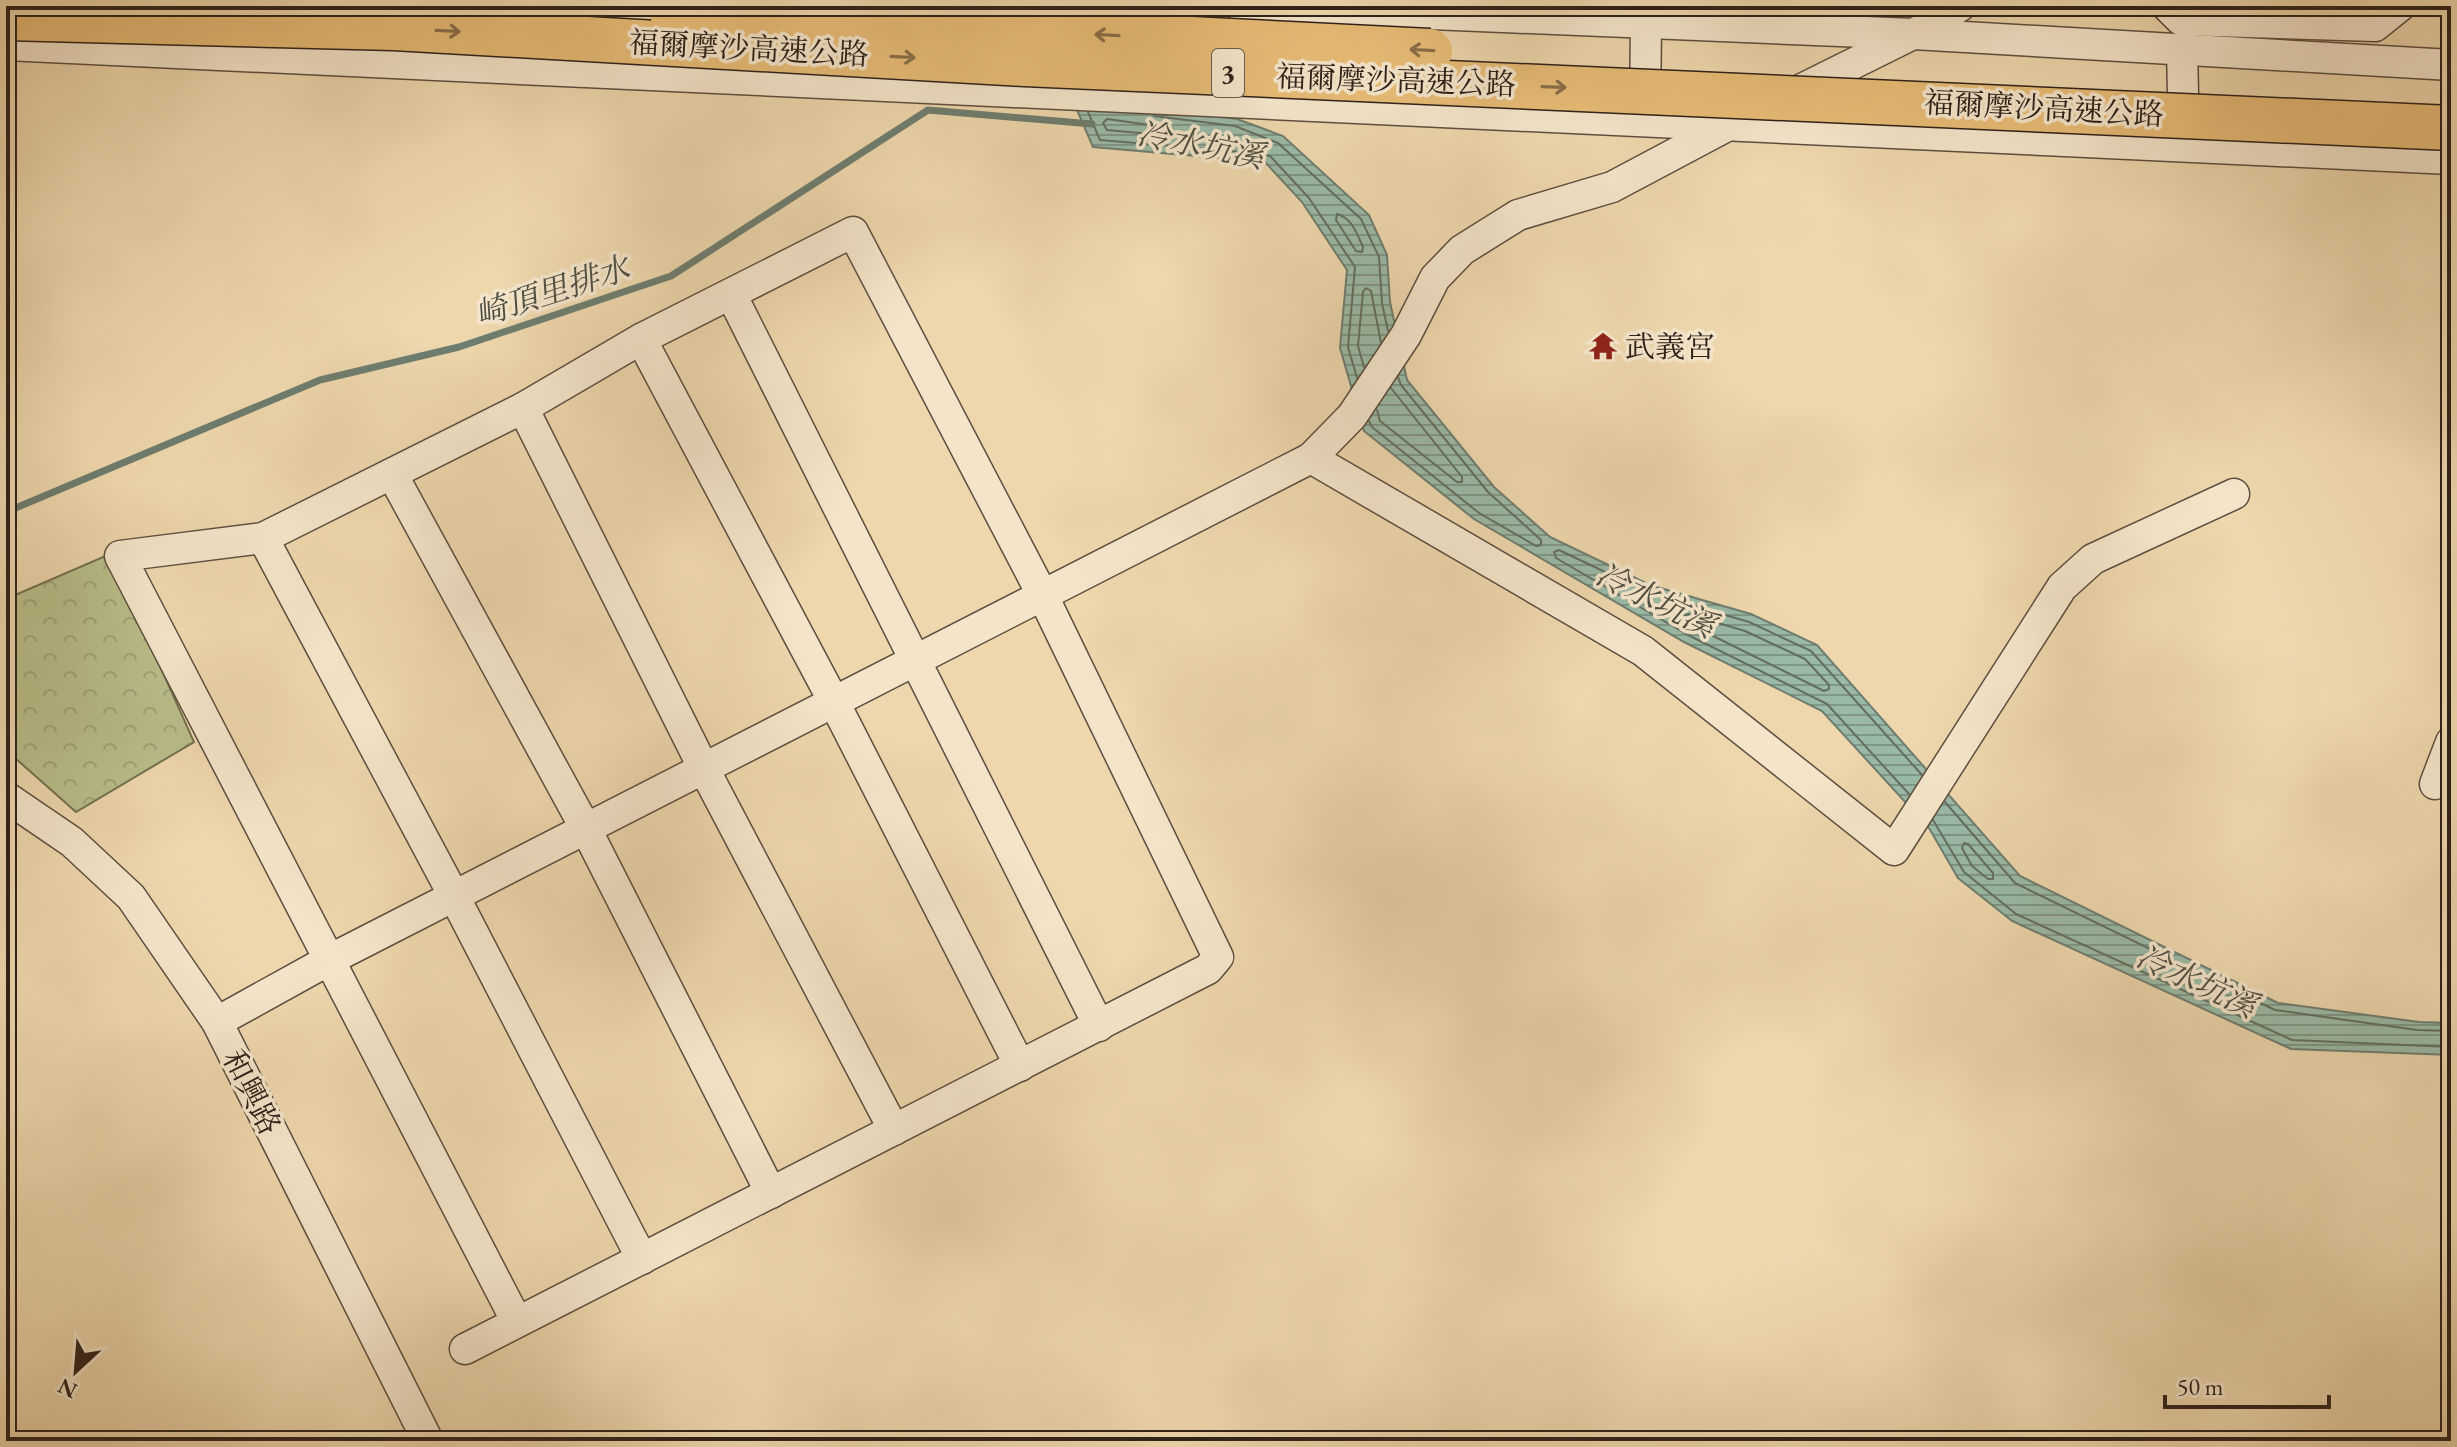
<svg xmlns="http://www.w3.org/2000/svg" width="2457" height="1447" font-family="'EB Garamond','Noto Serif TC',serif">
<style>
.park{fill:url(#park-crowns);stroke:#737052;stroke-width:2}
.water{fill:url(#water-rules);stroke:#6e7d6f;stroke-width:2}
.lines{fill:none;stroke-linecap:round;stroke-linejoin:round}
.shore{stroke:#646e60;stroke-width:2}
.stream{stroke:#6e7d6f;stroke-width:7}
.minor-casing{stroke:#5d4e3f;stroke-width:33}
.minor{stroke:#f4e5ca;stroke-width:30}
.highway-bridge-casing{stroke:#2d211a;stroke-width:47;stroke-linecap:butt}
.highway-bridge{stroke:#e7bc76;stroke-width:44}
.oneway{stroke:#8a6e48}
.labels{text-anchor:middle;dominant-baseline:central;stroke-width:7;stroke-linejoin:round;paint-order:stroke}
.shield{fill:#f4e5ca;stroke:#695c4f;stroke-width:2}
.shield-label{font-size:28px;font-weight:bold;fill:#2d211a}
.street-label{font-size:30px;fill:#2d211a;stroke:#f4e5ca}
.poi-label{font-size:30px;fill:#2d211a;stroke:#f4e5ca;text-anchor:start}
.water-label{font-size:32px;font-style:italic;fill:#4e4f44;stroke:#f4e5ca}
</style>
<defs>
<pattern id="park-crowns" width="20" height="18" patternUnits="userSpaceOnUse" patternTransform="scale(2)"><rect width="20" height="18" fill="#b9be8a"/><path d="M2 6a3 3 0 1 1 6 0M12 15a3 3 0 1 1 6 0" fill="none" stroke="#9fa376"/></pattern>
<pattern id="water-rules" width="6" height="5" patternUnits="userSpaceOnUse" patternTransform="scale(2)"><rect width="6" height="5" fill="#9abaa7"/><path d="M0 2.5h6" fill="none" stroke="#7e9787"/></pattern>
</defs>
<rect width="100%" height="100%" fill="#eed7ad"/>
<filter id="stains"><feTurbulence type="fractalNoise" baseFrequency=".0025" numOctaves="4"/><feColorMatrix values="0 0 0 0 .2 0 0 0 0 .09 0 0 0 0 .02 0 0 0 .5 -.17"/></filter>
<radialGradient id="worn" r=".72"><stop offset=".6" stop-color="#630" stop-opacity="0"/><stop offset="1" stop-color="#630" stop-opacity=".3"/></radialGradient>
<!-- park -->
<path class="park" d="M 110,554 L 194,742 L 76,812 L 6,750 L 6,599 Z"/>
<!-- water -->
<path class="water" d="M 1104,101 L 1237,119 L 1283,136 L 1369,215 L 1387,255 L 1390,302 L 1407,380 L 1494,487 L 1550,537 L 1650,585 L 1751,614 L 1817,645 L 2020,876 L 2278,1003 L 2419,1022 L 2451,1023 L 2451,1055 L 2291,1049 L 2012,921 L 1958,878 L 1929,828 L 1822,711 L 1684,642 L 1474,519 L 1364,431 L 1340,348 L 1347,270 L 1302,202 L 1265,162 L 1093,147 L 1074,103 Z"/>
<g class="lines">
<!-- shore -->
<g class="shore">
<path d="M 1088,112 L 1100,140 L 1265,154 L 1271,157 L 1309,198 L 1355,267 L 1348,347 L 1357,378"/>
<path d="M 1154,116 L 1235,126 L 1278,143 L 1361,219 L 1379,257 L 1382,303 L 1388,331"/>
<path d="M 1107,119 L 1172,128 L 1175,133 L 1171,136 L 1107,130 L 1103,123 Z"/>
<path d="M 1337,214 C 1352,218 1357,234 1363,247 L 1362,252 L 1356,251 L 1336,220 Z"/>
<path d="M 1364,367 L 1358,346 L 1363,292 L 1366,288 L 1371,291 L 1381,343"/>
<path d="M 1377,410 L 1380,421 L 1457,482 L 1462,482 L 1462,477 L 1391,388"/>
<path d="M 1369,421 L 1372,427 L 1479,513 L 1536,546 L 1541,545 L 1541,540 L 1488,492 L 1401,385 L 1398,377"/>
<path d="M 1688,614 L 1745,631 L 1805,659 L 1829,685 L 1829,689 L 1824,691 L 1693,626 L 1683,620 L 1684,616 Z"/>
<path d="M 1909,794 L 1827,704 L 1688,635 L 1556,558 L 1554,552 L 1559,550 L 1647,592 L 1749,622 L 1811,651 L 1922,775"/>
<path d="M 1945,802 L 2015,883 L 2275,1010 L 2417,1030 L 2451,1031"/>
<path d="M 1933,820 L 1964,872 L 2016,914 L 2292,1040 L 2451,1047"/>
<path d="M 1964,843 L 1968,844 L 1993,873 L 1993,879 L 1988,879 L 1972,866 L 1962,848 Z"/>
</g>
<!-- stream -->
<path class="stream" d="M 6,512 L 320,380 L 459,347 L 671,276 L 928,110 L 1092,124"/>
<defs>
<g id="minor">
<path d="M 1161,6 L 1162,57"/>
<path d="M 1240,6 L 1913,34 L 2451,65"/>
<path d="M 2167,6 L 2181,20 L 2375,26 L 2400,6"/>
<path d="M 6,45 L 2451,159"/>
<path d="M 2182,50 L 2184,136"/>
<path d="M 1790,95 L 1933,24 L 1960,6"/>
<path d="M 1645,111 L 1646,23"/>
<path d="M 731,294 L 1099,1026"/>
<path d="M 641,339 L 834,702 L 1020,1066"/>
<path d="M 523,408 L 704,769 L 894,1130"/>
<path d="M 1311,458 L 1643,651 L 1894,850 L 2062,587 L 2093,559 L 2234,494"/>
<path d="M 392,474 L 586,829 L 771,1193"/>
<path d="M 263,538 L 454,896 L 642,1259"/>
<path d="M 2435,784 L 2451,742"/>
<path d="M 6,797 L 72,842 L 131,897 L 217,1022 L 428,1441"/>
<path d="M 217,1022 L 329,960 L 1311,458 L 1352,416 L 1406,335 L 1435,278 L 1462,250 L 1518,215 L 1612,187 L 1725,127"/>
<path d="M 465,1349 C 713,1223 961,1097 1208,969 L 1218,957 L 1043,596 L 853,232 L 641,339 L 523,408 L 263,538 L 120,556 L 517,1322"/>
</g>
</defs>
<!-- minor casing -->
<use href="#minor" class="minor-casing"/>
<!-- minor -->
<use href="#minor" class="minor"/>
<defs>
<g id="highway-bridge">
<path d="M 672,13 L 1430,51"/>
<path d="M 6,18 L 394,28 L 1025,64 L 2451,128"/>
</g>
</defs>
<!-- highway-bridge casing -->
<use href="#highway-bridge" class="highway-bridge-casing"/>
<!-- highway-bridge -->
<use href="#highway-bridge" class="highway-bridge"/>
</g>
<!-- one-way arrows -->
<defs><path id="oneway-shaft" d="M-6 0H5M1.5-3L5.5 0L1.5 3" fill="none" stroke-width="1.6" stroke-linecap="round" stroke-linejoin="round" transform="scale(2)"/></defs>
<g class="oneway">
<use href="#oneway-shaft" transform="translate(448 31) rotate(3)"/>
<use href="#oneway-shaft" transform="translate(1107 35) rotate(-177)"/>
<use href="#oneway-shaft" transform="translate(1422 50) rotate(-177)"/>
<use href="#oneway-shaft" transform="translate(903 57) rotate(3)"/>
<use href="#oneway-shaft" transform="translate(1554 87) rotate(2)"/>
</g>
<!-- icons -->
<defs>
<symbol id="temple-bare" viewBox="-9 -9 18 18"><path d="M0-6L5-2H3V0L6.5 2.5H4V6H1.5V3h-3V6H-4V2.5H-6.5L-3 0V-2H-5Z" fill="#8f2418" stroke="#f4e5ca" stroke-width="2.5" paint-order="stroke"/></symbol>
</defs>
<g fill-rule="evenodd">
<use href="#temple-bare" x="1583" y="326" width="40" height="40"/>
</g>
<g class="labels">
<!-- shield labels -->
<rect class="shield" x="1212" y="49" width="32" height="48" rx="6"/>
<g class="shield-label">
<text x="1228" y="73">3</text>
</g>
<!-- street labels -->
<g class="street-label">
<text transform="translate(749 48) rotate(3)">福爾摩沙高速公路</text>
<text transform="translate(1396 80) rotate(2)">福爾摩沙高速公路</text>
<text transform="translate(2044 108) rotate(3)">福爾摩沙高速公路</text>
<text transform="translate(252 1092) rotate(63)">和興路</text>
</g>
<!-- poi labels -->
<g class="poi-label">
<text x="1625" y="346">武義宮</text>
</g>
<!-- water labels -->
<g class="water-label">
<text transform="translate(1201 145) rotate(11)">冷水坑溪</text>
<text transform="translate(552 291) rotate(-18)">崎頂里排水</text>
<text transform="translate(1656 600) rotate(26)">冷水坑溪</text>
<text transform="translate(2197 981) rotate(25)">冷水坑溪</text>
</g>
</g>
<!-- margin -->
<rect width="2457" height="1447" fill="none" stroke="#eed7ad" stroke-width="32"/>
<rect x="8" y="8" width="2441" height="1431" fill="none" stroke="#2d211a" stroke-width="4"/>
<rect x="16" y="16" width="2425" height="1415" fill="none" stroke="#2d211a" stroke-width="2"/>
<!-- north arrow -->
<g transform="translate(76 1371) rotate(206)" stroke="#f4e5ca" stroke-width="6" paint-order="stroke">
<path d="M0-6L14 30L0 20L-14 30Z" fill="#2d211a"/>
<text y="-12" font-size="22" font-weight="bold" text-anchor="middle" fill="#2d211a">N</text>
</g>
<!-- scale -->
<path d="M2165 1395v12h164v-12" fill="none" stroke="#2d211a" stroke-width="4"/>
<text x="2177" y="1395" font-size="24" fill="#2d211a" stroke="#f4e5ca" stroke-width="6" paint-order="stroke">50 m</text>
<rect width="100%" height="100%" filter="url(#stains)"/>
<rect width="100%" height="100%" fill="url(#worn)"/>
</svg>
